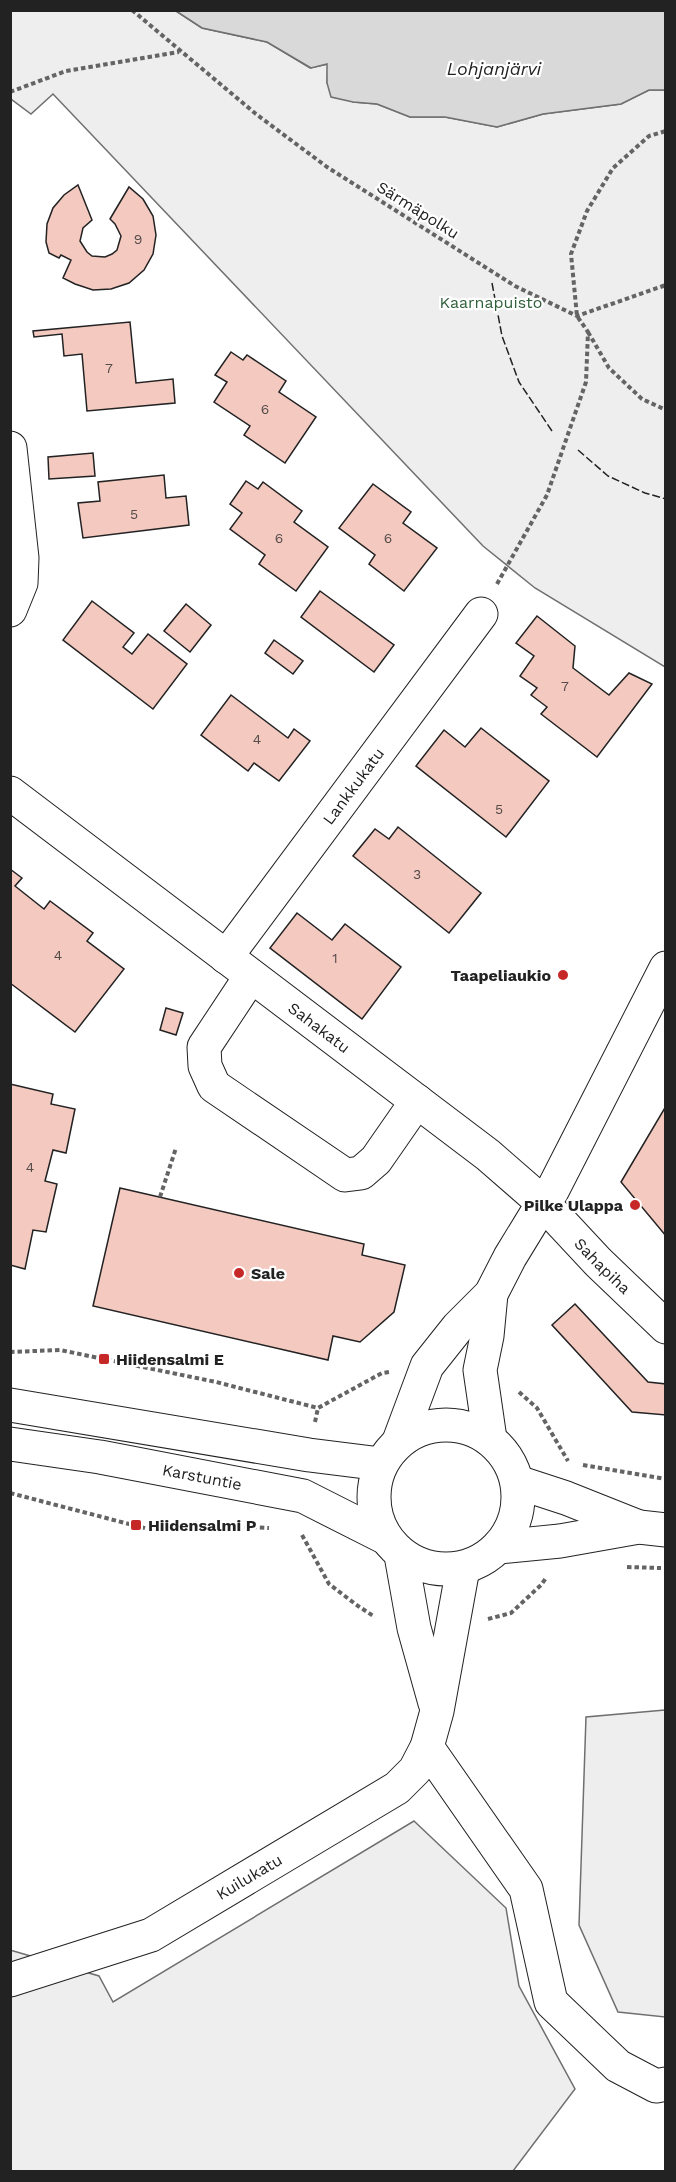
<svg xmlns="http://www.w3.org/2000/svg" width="676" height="2182" font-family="'Work Sans',sans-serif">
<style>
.green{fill:#eee;stroke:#6f6f6f;stroke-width:1.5}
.water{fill:#d9d9d9;stroke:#6f6f6f;stroke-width:1.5}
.building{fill:#f3c9c0;stroke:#222;stroke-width:1.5}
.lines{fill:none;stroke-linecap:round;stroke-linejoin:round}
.minor-casing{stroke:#222;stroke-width:35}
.major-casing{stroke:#222;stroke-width:35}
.path{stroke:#646464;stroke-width:4;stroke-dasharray:4.5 3;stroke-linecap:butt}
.minor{stroke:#fff;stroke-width:33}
.major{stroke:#fff;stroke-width:33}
.fence{stroke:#222;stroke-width:1.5;stroke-dasharray:8 3;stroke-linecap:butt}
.poi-dot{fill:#c62828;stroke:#fff;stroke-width:2}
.labels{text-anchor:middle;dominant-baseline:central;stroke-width:4.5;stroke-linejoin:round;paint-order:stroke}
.number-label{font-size:14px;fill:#564c4a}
.street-label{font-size:16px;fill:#222;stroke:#fff}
.park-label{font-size:16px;fill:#2f5e38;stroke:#fff}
.poi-label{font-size:16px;font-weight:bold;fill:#222;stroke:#fff;text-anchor:start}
.water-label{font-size:18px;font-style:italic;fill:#222;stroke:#fff}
</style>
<rect width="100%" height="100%" fill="#fff"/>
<!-- green -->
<g class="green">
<path d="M 10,11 L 176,11 L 202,28 L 267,42 L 310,68 L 328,64 L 327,83 L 353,102 L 377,104 L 410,117 L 445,117 L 497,127 L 543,114 L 621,104 L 649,90 L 665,90 L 665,667 L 535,588 L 483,546 L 53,94 L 31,114 L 11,99 Z"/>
<path d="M 665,1710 L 666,1710 L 665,2017 L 618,2012 L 579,1925 L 586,1717 Z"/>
<path d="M 414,1821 L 506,1908 L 519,1986 L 575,2089 L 513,2171 L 11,2171 L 10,1950 L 99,1976 L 113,2002 Z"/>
</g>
<!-- water -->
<path class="water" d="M 176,11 L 665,11 L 665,90 L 649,90 L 621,104 L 543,114 L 497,127 L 445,117 L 410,117 L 377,104 L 353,102 L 331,97 L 327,83 L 327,64 L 311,68 L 267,42 L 202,28 Z"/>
<!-- building -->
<g class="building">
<path d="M 78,185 L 92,220 L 83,228 L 80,241 L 87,252 L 92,256 L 105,257 L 112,254 L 117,250 L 121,236 L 115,224 L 110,219 L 129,187 L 143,199 L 153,216 L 156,235 L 153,254 L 144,270 L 129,283 L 111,289 L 93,290 L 75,284 L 63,278 L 71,260 L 61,255 L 59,258 L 49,253 L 46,242 L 47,224 L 53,208 L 64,195 Z"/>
<path d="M 130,322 L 136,383 L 173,379 L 175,403 L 87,411 L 82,354 L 64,356 L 62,334 L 34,337 L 33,331 Z"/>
<path d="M 231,352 L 243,360 L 247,355 L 286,381 L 279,392 L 316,417 L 285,463 L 244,435 L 250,426 L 214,402 L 227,382 L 215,375 Z"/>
<path d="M 93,453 L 95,476 L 49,479 L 48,457 Z"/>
<path d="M 164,475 L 166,498 L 186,496 L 189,525 L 83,538 L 78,503 L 100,501 L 98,482 Z"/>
<path d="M 246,481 L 258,489 L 263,482 L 302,511 L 294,522 L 328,547 L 296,591 L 259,564 L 265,555 L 230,529 L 242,513 L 230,504 Z"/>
<path d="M 373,484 L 411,512 L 403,523 L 437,548 L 404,591 L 369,564 L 375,555 L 339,528 Z"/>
<path d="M 320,591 L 394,645 L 374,672 L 301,617 Z"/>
<path d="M 92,601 L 134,633 L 123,647 L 132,654 L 148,634 L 187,664 L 153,709 L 63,640 Z"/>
<path d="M 186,604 L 211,625 L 190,652 L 164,631 Z"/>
<path d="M 537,616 L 575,646 L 573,668 L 609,695 L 629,673 L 652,684 L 597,757 L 541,714 L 547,707 L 531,695 L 537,688 L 520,676 L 534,656 L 516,643 Z"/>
<path d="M 274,640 L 303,661 L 293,674 L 265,653 Z"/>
<path d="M 231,695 L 288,738 L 294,729 L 310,741 L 279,781 L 254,763 L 248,771 L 201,735 Z"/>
<path d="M 481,728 L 549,781 L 506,837 L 416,766 L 444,730 L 465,747 Z"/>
<path d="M 398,827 L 481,893 L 449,933 L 353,856 L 375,829 L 389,839 Z"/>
<path d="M 10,869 L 22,878 L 15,886 L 44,909 L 50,901 L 93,933 L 87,941 L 124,969 L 75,1032 L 10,983 Z"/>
<path d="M 297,913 L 332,940 L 345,924 L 401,967 L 362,1019 L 270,948 Z"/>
<path d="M 166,1008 L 183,1013 L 176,1035 L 160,1030 Z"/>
<path d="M 10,1084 L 53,1094 L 51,1104 L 75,1109 L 66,1153 L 53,1150 L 45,1181 L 57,1184 L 46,1232 L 33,1230 L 25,1269 L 10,1265 Z"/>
<path d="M 666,1106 L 666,1236 L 621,1182 Z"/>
<path d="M 120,1188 L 364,1244 L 362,1255 L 405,1265 L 394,1312 L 360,1342 L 333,1336 L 328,1360 L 93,1306 Z"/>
<path d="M 575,1304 L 648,1382 L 666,1384 L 666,1415 L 632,1412 L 552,1325 Z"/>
</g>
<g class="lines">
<defs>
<g id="minor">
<path d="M 10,448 L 22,558 L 21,583 L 10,610"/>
<path id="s1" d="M 10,793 L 488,1155 L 543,1203 L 510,1257 L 491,1294 L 458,1327 L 427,1366 L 399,1441"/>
<path id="s2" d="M 226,957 L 481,614"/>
<path id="s3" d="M 666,968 L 552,1191 L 543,1203 L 598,1262 L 666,1327"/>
<path d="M 251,976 L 204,1047 L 205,1066 L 214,1086 L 345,1175 L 361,1173 L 376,1160 L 417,1101"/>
<path d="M 490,1439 L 480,1370 L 487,1336 L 491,1294"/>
<path d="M 401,1555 L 414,1628 L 435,1703"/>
<path d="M 427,1747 L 526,1889 L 551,2002 L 618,2066 L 656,2086 L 666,2084"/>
<path id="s4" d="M 10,1980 L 151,1935 L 397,1788 L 415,1770 L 427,1747 L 437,1711 L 463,1568"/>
</g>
<g id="major">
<path d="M 10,1405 L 309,1455 L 381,1464"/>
<circle cx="446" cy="1497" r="72"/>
<path id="s5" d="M 10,1444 L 100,1457 L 303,1496 L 386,1538"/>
<path d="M 517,1482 L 566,1498 L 639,1527"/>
<path d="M 499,1547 L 560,1541 L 639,1527 L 666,1530"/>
</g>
</defs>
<!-- minor casing -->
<use href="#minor" class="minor-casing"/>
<!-- major casing -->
<use href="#major" class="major-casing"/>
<!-- path -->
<g class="path">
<path d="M 132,10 L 256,114 L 327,167 L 515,286 L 577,316 L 666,285"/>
<path d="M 10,92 L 66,71 L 179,52"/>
<path d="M 588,332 L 609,368 L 642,399 L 666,410"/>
<path d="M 497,584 L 547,495 L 586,382 L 588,332 L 577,316 L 571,254 L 587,211 L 613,168 L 649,136 L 666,131"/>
<path d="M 160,1197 L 176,1148"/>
<path d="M 10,1352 L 60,1350 L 216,1382 L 318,1408 L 382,1373 L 389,1372"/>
<path d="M 519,1392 L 537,1408 L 568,1461"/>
<path d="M 315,1422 L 318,1408"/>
<path d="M 583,1465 L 666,1479"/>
<path d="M 10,1493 L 156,1531 L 223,1525 L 269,1528"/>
<path d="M 302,1535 L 329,1584 L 358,1606 L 375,1617"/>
<path d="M 627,1567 L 661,1568"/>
<path d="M 488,1619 L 511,1613 L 541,1585 L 546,1578"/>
</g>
<!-- minor -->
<use href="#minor" class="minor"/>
<!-- major -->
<use href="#major" class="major"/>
<!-- fence -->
<g class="fence">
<path d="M 492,283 L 502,336 L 519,382 L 552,431"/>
<path d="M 578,450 L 608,476 L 645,493 L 666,499"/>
</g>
</g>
<!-- markers -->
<g class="poi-dot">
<circle cx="563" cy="975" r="6"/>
<circle cx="635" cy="1205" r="6"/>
<circle cx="239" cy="1273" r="6"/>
<rect x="98" y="1353" width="12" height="12" rx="3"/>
<rect x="130" y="1519" width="12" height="12" rx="3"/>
</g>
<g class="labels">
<!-- number labels -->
<g class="number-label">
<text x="138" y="239">9</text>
<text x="109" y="368">7</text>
<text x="265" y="409">6</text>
<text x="134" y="514">5</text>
<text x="279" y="538">6</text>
<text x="388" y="538">6</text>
<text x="565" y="686">7</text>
<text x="257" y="739">4</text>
<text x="499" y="809">5</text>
<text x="417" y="874">3</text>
<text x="58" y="955">4</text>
<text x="335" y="958">1</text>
<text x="30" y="1167">4</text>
</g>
<!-- street labels -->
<g class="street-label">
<text transform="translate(418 210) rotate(32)">Särmäpolku</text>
<text stroke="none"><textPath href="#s2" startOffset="213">Lankkukatu</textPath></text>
<text stroke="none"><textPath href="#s1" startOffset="388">Sahakatu</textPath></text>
<text stroke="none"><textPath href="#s3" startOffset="352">Sahapiha</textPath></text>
<text stroke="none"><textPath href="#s5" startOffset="195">Karstuntie</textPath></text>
<text stroke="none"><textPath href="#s4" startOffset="262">Kuilukatu</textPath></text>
</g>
<!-- park labels -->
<g class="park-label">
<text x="491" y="302">Kaarnapuisto</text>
</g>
<!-- poi labels -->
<g class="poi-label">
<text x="551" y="975" text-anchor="end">Taapeliaukio</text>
<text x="623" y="1205" text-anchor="end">Pilke Ulappa</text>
<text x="251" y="1273">Sale</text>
<text x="116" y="1359">Hiidensalmi E</text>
<text x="148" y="1525">Hiidensalmi P</text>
</g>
<!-- water labels -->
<g class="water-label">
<text x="494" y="68">Lohjanjärvi</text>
</g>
</g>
<!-- border -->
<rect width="676" height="2182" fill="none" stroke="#222222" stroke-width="24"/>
</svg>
